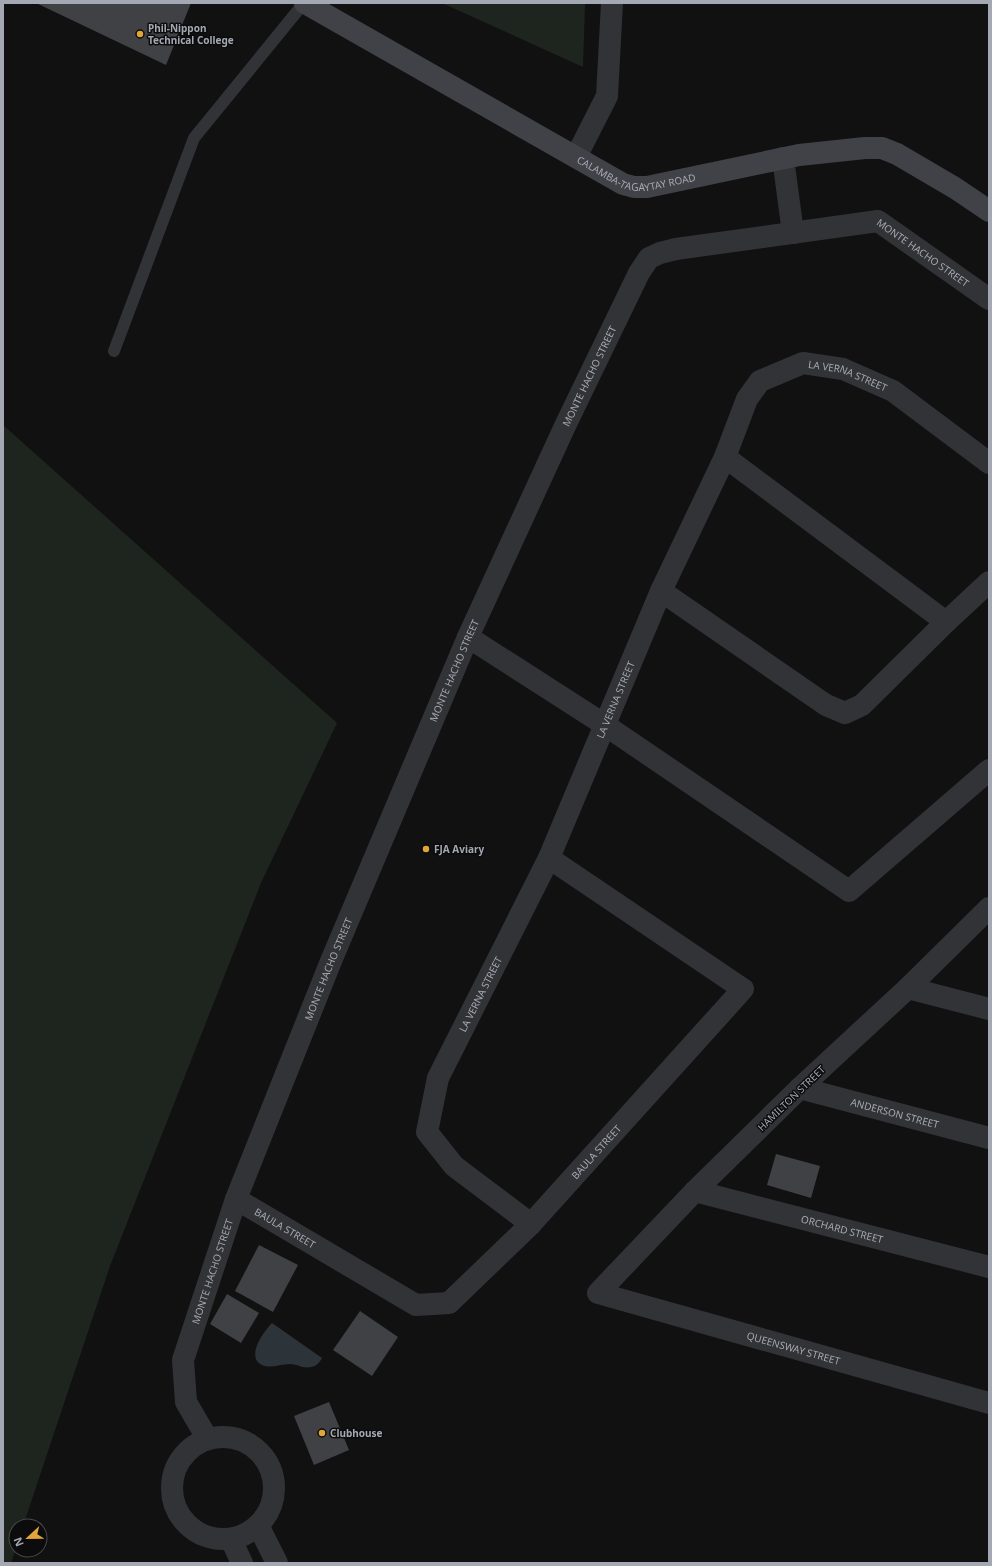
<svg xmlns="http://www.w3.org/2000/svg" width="992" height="1566" font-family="'Noto Sans',sans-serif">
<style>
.green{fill:#1e251e}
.water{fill:#2c343a}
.building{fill:#404145}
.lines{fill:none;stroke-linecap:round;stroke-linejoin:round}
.lane{stroke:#323337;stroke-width:12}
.street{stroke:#323337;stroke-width:22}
.secondary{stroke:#414247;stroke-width:22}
.poi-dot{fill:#e1a53a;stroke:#0c0c0d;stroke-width:1.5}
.labels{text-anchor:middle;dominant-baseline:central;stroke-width:3;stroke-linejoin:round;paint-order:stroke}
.poi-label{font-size:10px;font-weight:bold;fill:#a4a8b2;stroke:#0c0c0d;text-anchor:start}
.street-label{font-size:10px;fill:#a4a8b2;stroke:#0c0c0d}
</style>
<rect width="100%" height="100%" fill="#111112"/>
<!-- green -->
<g class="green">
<path d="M 442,3 L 585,3 L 583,67 Z"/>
<path d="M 3,425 L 337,723 L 261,883 L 110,1266 L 23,1526 L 16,1526 L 16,1548 L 11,1563 L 3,1563 Z"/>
</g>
<!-- water -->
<path class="water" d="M 272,1323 L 322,1358 C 319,1363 317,1366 311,1367 C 303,1369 297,1364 290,1364 C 281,1364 273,1368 265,1366 C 243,1360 264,1331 272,1323 Z"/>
<!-- building -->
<g class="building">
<path d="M 36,3 L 191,3 L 166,65 Z"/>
<path d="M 776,1154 L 820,1166 L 811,1198 L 767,1185 Z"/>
<path d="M 259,1245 L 298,1265 L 273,1312 L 235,1291 Z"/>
<path d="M 227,1294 L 259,1313 L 241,1343 L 210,1324 Z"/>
<path d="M 360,1311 L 398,1337 L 372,1376 L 333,1350 Z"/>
<path d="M 329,1402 L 349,1450 L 314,1465 L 294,1416 Z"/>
</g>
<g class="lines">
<!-- lane -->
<path class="lane" d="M 114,351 L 194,138 L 304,3"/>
<!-- street -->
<g class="street">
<path d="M 576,157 L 607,96 L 612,3"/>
<path d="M 783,158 L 793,233"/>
<path d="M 725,457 L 946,622"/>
<path d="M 661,591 L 826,705 L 845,713 L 862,705 L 946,622 L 989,582"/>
<path d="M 468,637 L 605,725 L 849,891 L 989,770"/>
<path id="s1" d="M 989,908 L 908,988 L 800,1088 L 695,1191 L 598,1293 L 989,1403"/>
<path d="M 908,988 L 989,1009"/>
<path id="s2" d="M 800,1088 L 989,1138"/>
<path id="s3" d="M 695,1191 L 989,1267"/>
<path id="s4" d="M 236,1199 L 416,1305 L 449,1303 L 531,1224 L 743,989 L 549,858"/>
<path id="s5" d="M 531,1224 L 454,1166 L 427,1132 L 438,1078 L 549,858 L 661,591 L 725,457 L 747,399 L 760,381 L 803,363 L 843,369 L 893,391 L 989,463"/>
<circle cx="223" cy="1488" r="51"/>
<path id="s6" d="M 207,1438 L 186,1402 L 183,1360 L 236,1199 L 331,961 L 468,637 L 565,426 L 639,273 L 649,258 L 660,253 L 676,249 L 878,221 L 989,299"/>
<path d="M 258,1525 L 277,1563"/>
<path d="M 231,1539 L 242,1563"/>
</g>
<!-- secondary -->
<path class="secondary" id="s7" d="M 305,3 L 623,184 L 634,187 L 647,187 L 799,155 L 865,148 L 882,148 L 897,154 L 955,188 L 989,211"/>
</g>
<!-- markers -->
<g class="poi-dot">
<circle cx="140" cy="34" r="4"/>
<circle cx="426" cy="849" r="4"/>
<circle cx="322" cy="1433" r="4"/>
</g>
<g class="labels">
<!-- poi labels -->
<g class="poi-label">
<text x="148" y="28">Phil-Nippon<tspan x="148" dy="12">Technical College</tspan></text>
<text x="434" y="849">FJA Aviary</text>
<text x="330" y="1433">Clubhouse</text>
</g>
<!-- street labels -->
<g class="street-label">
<text stroke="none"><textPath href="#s7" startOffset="377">CALAMBA-TAGAYTAY ROAD</textPath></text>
<text stroke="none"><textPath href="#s6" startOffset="1569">MONTE HACHO STREET</textPath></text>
<text stroke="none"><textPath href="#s6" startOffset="1149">MONTE HACHO STREET</textPath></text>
<text stroke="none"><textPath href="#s5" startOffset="1057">LA VERNA STREET</textPath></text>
<text stroke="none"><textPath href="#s6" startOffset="825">MONTE HACHO STREET</textPath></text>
<text stroke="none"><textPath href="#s5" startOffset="613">LA VERNA STREET</textPath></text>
<text stroke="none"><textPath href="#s6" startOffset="501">MONTE HACHO STREET</textPath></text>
<text stroke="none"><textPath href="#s5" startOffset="289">LA VERNA STREET</textPath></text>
<text transform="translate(791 1098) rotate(-44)">HAMILTON STREET</text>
<text stroke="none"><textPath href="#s2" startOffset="98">ANDERSON STREET</textPath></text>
<text stroke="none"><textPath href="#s4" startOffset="453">BAULA STREET</textPath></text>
<text stroke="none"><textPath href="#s4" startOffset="57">BAULA STREET</textPath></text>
<text stroke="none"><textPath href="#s3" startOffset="152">ORCHARD STREET</textPath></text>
<text stroke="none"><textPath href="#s6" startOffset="177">MONTE HACHO STREET</textPath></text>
<text stroke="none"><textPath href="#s1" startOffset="752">QUEENSWAY STREET</textPath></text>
</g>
</g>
<!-- border -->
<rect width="992" height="1566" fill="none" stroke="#a4a8b2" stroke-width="8"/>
<!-- north arrow -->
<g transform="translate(28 1538) rotate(248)"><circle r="19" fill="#0c0c0d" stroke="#494a4f"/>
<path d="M0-3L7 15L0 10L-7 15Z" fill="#e1a53a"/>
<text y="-6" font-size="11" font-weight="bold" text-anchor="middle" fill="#a4a8b2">N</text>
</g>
</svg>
